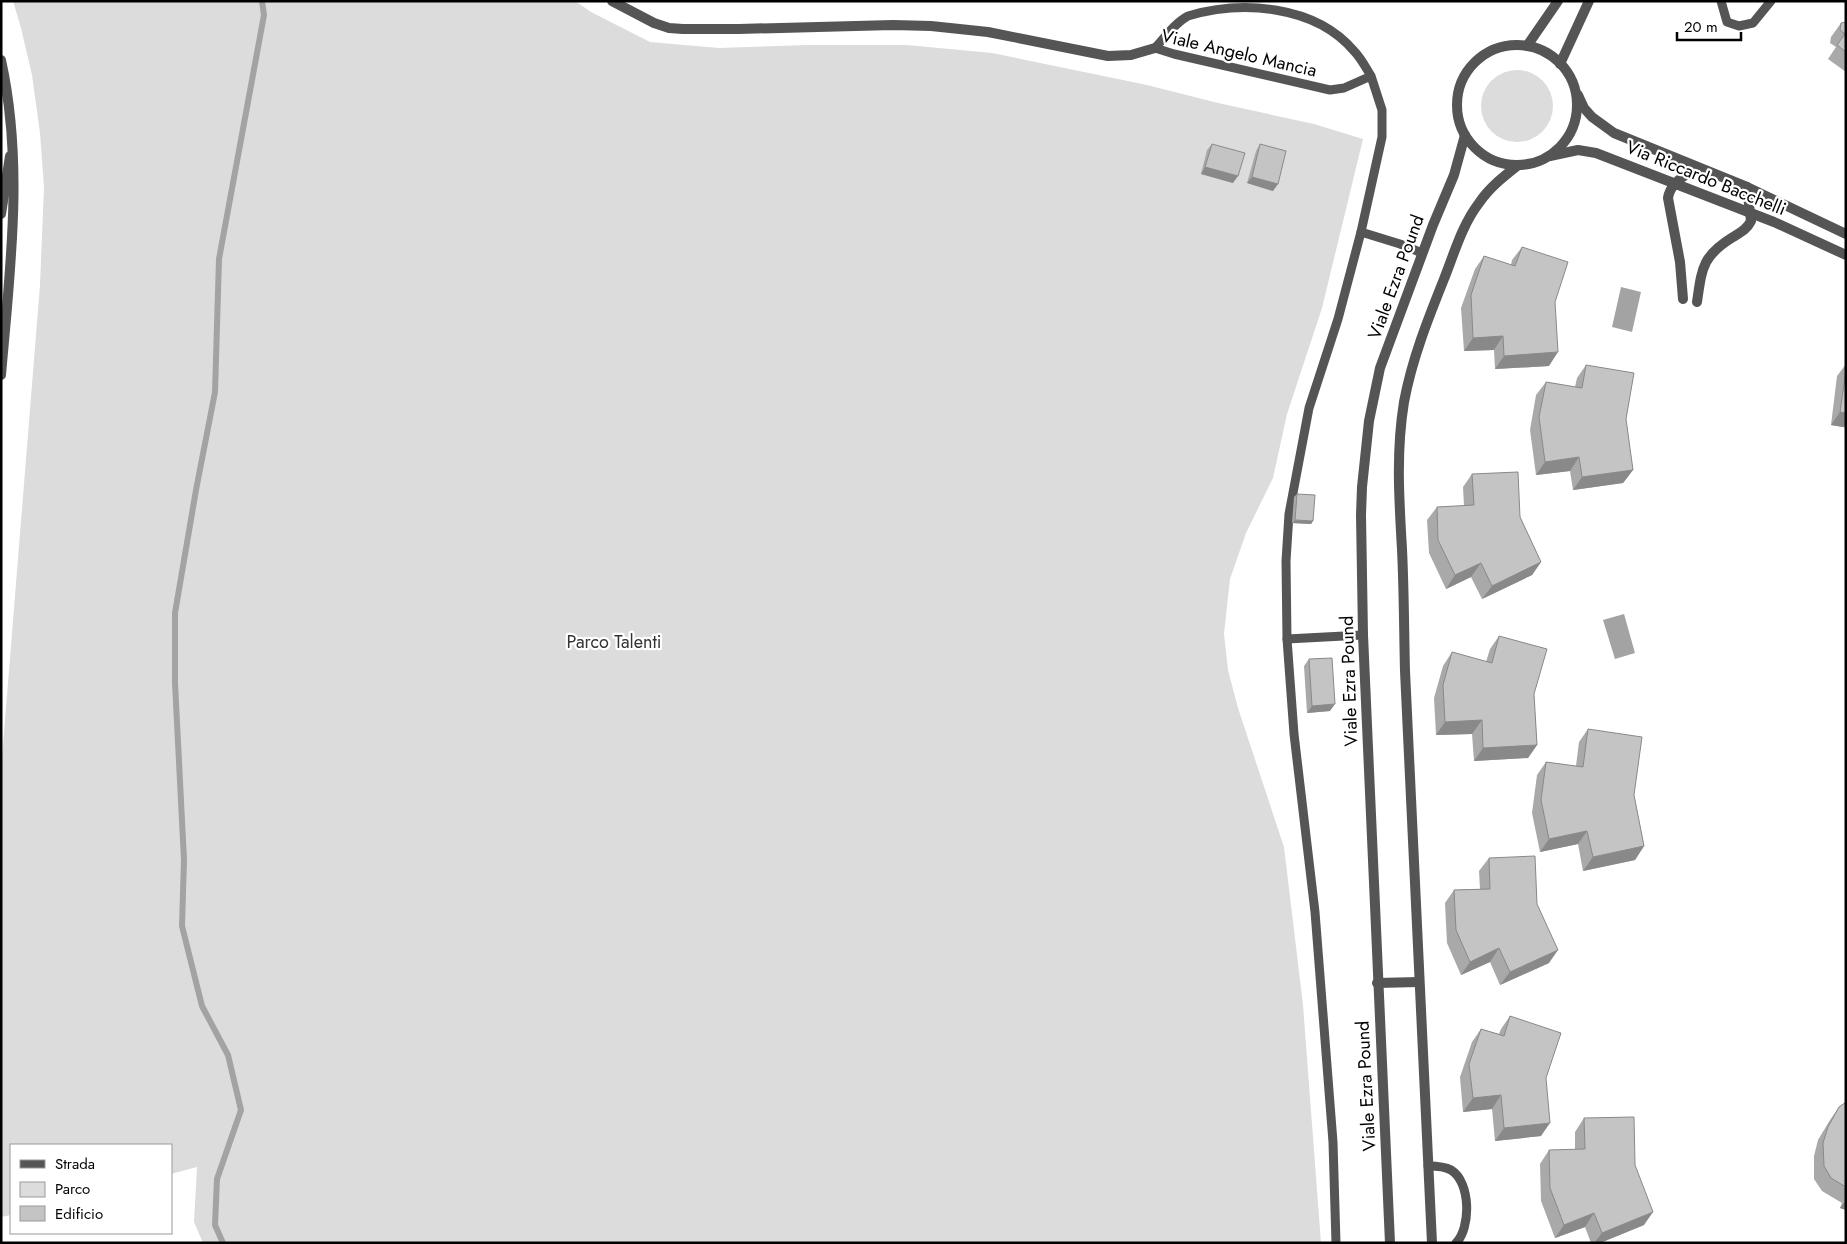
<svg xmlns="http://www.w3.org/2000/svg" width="1847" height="1244" font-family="Jost,sans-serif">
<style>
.green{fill:#dcdcdc}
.water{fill:#a3a3a3}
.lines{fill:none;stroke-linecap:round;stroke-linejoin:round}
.stream{stroke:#a3a3a3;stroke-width:6}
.service{stroke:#555;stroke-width:9}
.pedestrian{stroke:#555;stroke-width:10}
.minor{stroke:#555;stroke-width:10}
.tertiary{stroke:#555;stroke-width:10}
.wall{fill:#a9a9a9}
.shaded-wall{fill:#898989}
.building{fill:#c4c4c4;stroke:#898989}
.labels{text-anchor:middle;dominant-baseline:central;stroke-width:4.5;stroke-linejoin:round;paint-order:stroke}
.street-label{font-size:18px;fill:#000;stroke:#fff}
.park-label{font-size:18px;fill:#333;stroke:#fff}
</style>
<rect width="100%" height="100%" fill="#fff"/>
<!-- green -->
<g class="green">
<path d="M 13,1 L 575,1 L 591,12 L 650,42 L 719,48 L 808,45 L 907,45 L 992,53 L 1147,85 L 1218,103 L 1314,124 L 1363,139 L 1322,308 L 1287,414 L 1273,478 L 1246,533 L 1230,579 L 1224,634 L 1228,670 L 1238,708 L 1284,847 L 1303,1005 L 1321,1243 L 203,1243 L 194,1222 L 197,1167 L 171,1174 L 171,1145 L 11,1145 L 11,1215 L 1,1217 L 1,770 L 40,285 L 44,187 L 40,133 L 32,75 L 21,28 Z"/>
<circle cx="1517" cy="106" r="36"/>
</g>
<!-- water -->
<g class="water">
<path d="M 1621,287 L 1641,292 L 1632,332 L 1612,327 Z"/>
<path d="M 1624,614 L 1635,653 L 1615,659 L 1603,620 Z"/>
</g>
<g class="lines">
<!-- stream -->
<path class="stream" d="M 223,1243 L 215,1225 L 217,1179 L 241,1110 L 228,1055 L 202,1006 L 182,926 L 184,860 L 175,683 L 175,613 L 196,490 L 215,392 L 219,259 L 264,15 L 262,1"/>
<!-- service -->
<g class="service">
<path d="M 1721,1 L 1727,22 L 1739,26 L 1753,23 L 1771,1"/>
<path d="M 1371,76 C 1366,68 1361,58 1354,51 C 1315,5 1242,0 1188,16 C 1175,23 1165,37 1155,48 L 1174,54 L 1330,90 L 1344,88 L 1371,76 L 1382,110 L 1382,137 L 1361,232 L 1400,244 L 1422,253"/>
<path d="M 1287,639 L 1363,635"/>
<path d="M 1428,1166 C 1435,1166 1444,1166 1451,1170 C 1471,1182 1471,1228 1456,1243"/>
<path d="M 1336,1243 L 1333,1142 L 1315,912 L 1294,734 L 1287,639 L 1286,561 L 1289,514 L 1309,408 L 1338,319 L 1361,232"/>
</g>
<!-- pedestrian -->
<path class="pedestrian" d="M 612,1 L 654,23 L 669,28 L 683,29 L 739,29 L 893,25 L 931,26 L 988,32 L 1108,56 L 1131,55 L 1155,48"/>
<!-- minor -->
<g class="minor">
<circle cx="1517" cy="105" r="60"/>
<path d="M 1527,46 L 1558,1"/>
<path d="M 1560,64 L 1589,1"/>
<path d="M 1578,95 L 1584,108 L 1592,117 L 1614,133 L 1747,187 L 1846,234"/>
<path d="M 1550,156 L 1578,150 L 1596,153 L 1774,222 L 1846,255"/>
<path d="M 1,214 L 10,156"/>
<path d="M 1683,299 L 1680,262 L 1668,198 C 1670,183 1686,175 1696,167"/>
<path d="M 1697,302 C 1702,268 1702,256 1733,237 C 1741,232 1747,229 1751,221 L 1747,187"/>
<path d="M 1377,983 L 1419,982"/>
<path d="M 1390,1243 L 1363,635 L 1361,515 L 1362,487 L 1369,421 L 1380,368 L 1433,225 L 1454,175 L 1465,135"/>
<path d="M 1432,1243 L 1405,671 C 1404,630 1404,590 1402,549 C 1399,499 1396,451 1404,402 C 1412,359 1428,319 1444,279 C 1454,254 1462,225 1479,203 C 1489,188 1503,177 1517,166"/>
</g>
<!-- tertiary -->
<path class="tertiary" d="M 1,60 C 24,164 10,270 1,375"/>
</g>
<!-- wall -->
<g class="wall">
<path d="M 1846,22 L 1846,72 L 1828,59 L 1836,47 L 1830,43 L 1831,37 L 1841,23 Z"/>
<path d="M 1212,144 L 1233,183 L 1201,174 L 1207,150 Z"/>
<path d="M 1260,144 L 1273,191 L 1247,183 L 1256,151 Z"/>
<path d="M 1522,247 L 1555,302 L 1549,366 L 1495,369 L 1494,350 L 1464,351 L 1461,308 L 1475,269 L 1484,256 L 1511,265 L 1512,260 Z"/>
<path d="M 1846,364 L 1846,428 L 1843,427 L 1831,425 L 1837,376 Z"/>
<path d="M 1586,365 L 1633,470 L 1623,483 L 1573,490 L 1570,471 L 1536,475 L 1530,430 L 1536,395 L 1546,382 L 1575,387 L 1577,378 Z"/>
<path d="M 1472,474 L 1520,517 L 1541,562 L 1532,575 L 1482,599 L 1471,577 L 1446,589 L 1429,553 L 1427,520 L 1437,507 L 1464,506 L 1463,487 Z"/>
<path d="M 1297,494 L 1313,521 L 1311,524 L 1292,523 L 1294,497 Z"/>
<path d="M 1499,636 L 1534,694 L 1537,745 L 1528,758 L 1474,761 L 1472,734 L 1436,735 L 1434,698 L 1443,666 L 1452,652 L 1486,662 L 1490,649 Z"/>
<path d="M 1309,659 L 1330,711 L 1307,713 L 1304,666 Z"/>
<path d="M 1588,729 L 1634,795 L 1644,846 L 1635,860 L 1583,871 L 1578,844 L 1540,852 L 1532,813 L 1537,775 L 1546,762 L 1576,766 L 1579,742 Z"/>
<path d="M 1489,858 L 1537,904 L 1549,963 L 1500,985 L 1490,962 L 1461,975 L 1447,943 L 1445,903 L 1454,890 L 1480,889 L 1479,871 Z"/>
<path d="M 1510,1016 L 1546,1078 L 1541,1136 L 1495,1141 L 1492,1109 L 1463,1112 L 1460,1077 L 1472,1042 L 1481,1029 L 1499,1034 L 1501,1029 Z"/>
<path d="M 1846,1102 L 1846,1210 L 1840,1208 L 1842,1203 L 1822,1191 L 1814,1179 L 1814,1156 L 1818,1140 L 1830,1120 L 1839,1107 Z"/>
<path d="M 1584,1118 L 1635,1165 L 1644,1225 L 1600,1243 L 1591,1243 L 1585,1227 L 1555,1238 L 1541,1201 L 1540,1164 L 1549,1150 L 1575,1150 L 1575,1132 Z"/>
</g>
<!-- shaded-wall -->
<g class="shaded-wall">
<path d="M 1205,167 L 1238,176 L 1233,183 L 1201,174 Z"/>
<path d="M 1252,177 L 1278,184 L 1273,191 L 1247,183 Z"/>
<path d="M 1503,336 L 1494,350 L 1464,351 L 1473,338 Z"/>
<path d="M 1558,352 L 1549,366 L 1495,369 L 1504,356 Z"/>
<path d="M 1840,412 L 1846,413 L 1846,424 L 1843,427 L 1831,425 Z"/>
<path d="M 1579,457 L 1570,471 L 1536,475 L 1545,462 Z"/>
<path d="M 1633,470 L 1623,483 L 1573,490 L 1582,477 Z"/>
<path d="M 1295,520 L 1313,521 L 1311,524 L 1292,523 Z"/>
<path d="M 1541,562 L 1532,575 L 1482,599 L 1492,586 Z"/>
<path d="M 1481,563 L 1471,577 L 1446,589 L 1455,575 Z"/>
<path d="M 1335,704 L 1330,711 L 1307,713 L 1312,706 Z"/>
<path d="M 1482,720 L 1472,734 L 1436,735 L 1445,722 Z"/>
<path d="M 1537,745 L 1528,758 L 1474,761 L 1483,748 Z"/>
<path d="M 1587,831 L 1578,844 L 1540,852 L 1549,839 Z"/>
<path d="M 1644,846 L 1635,860 L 1583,871 L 1593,857 Z"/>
<path d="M 1499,948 L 1490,962 L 1461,975 L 1470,962 Z"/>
<path d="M 1558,950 L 1549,963 L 1500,985 L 1510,972 Z"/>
<path d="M 1501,1095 L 1492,1109 L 1463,1112 L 1473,1098 Z"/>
<path d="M 1550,1123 L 1541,1136 L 1495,1141 L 1504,1128 Z"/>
<path d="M 1846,1200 L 1846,1210 L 1840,1208 Z"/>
<path d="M 1653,1212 L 1644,1225 L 1600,1243 L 1594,1243 L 1602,1233 Z"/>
<path d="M 1594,1213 L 1585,1227 L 1555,1238 L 1564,1225 Z"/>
</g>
<!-- building -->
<g class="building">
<path d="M 1846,22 L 1846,52 L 1837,45 L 1845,34 L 1840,30 L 1841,23 Z"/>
<path d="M 1212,144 L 1245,153 L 1238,176 L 1205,167 Z"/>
<path d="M 1260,144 L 1286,151 L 1278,184 L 1252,177 Z"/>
<path d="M 1522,247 L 1568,262 L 1555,302 L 1558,352 L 1504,356 L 1503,336 L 1473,338 L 1471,295 L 1484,256 L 1515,266 Z"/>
<path d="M 1586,365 L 1634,373 L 1626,419 L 1633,470 L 1582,477 L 1579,457 L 1545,462 L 1539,417 L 1546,382 L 1582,388 Z"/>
<path d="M 1846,370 L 1846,413 L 1840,412 Z"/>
<path d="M 1518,472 L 1520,517 L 1541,562 L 1492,586 L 1481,563 L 1455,575 L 1438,540 L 1437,507 L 1474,505 L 1472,474 Z"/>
<path d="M 1297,494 L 1315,495 L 1313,521 L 1295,520 Z"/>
<path d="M 1499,636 L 1547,649 L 1534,694 L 1537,745 L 1483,748 L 1482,720 L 1445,722 L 1443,685 L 1452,652 L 1492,663 Z"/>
<path d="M 1332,658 L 1335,704 L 1312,706 L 1309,659 Z"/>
<path d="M 1588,729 L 1642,737 L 1634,795 L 1644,846 L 1593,857 L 1587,831 L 1549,839 L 1541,800 L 1546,762 L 1583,767 Z"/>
<path d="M 1535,856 L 1537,904 L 1558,950 L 1510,972 L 1499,948 L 1470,962 L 1456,930 L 1454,890 L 1490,889 L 1489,858 Z"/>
<path d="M 1510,1016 L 1561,1033 L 1546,1078 L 1550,1123 L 1504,1128 L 1501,1095 L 1473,1098 L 1469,1064 L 1481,1029 L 1504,1036 Z"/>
<path d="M 1846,1102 L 1846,1187 L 1831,1178 L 1824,1166 L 1823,1143 L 1828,1127 L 1839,1107 Z"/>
<path d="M 1634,1117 L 1635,1165 L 1653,1212 L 1602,1233 L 1594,1213 L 1564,1225 L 1550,1188 L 1549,1150 L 1585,1149 L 1584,1118 Z"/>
</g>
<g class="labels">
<!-- street labels -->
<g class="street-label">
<text transform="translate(1239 53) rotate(13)">Viale Angelo Mancia</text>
<text transform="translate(1706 178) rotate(22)">Via Riccardo Bacchelli</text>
<text transform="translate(1396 277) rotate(-70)">Viale Ezra Pound</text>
<text transform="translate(1349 681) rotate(-92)">Viale Ezra Pound</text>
<text transform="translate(1366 1086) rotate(-93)">Viale Ezra Pound</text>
</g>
<!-- park labels -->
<g class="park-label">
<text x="614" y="642">Parco Talenti</text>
</g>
</g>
<!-- border -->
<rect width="1847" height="1244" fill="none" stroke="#000000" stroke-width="5"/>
<!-- legend -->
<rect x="10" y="1144" width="162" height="90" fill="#ffffff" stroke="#999999"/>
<rect x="20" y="1160" width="25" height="8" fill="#555555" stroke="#999999"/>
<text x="55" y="1169" font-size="15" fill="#000000">Strada</text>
<rect x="20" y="1182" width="25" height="15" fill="#dcdcdc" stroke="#999999"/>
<text x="55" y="1194" font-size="15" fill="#000000">Parco</text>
<rect x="20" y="1206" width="25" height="15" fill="#c4c4c4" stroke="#999999"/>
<text x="55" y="1219" font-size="15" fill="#000000">Edificio</text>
<!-- scale -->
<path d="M1677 32v8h64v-8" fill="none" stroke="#000000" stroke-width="2.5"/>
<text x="1684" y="32" font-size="15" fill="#000000" stroke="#ffffff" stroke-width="4" paint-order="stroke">20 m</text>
</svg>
